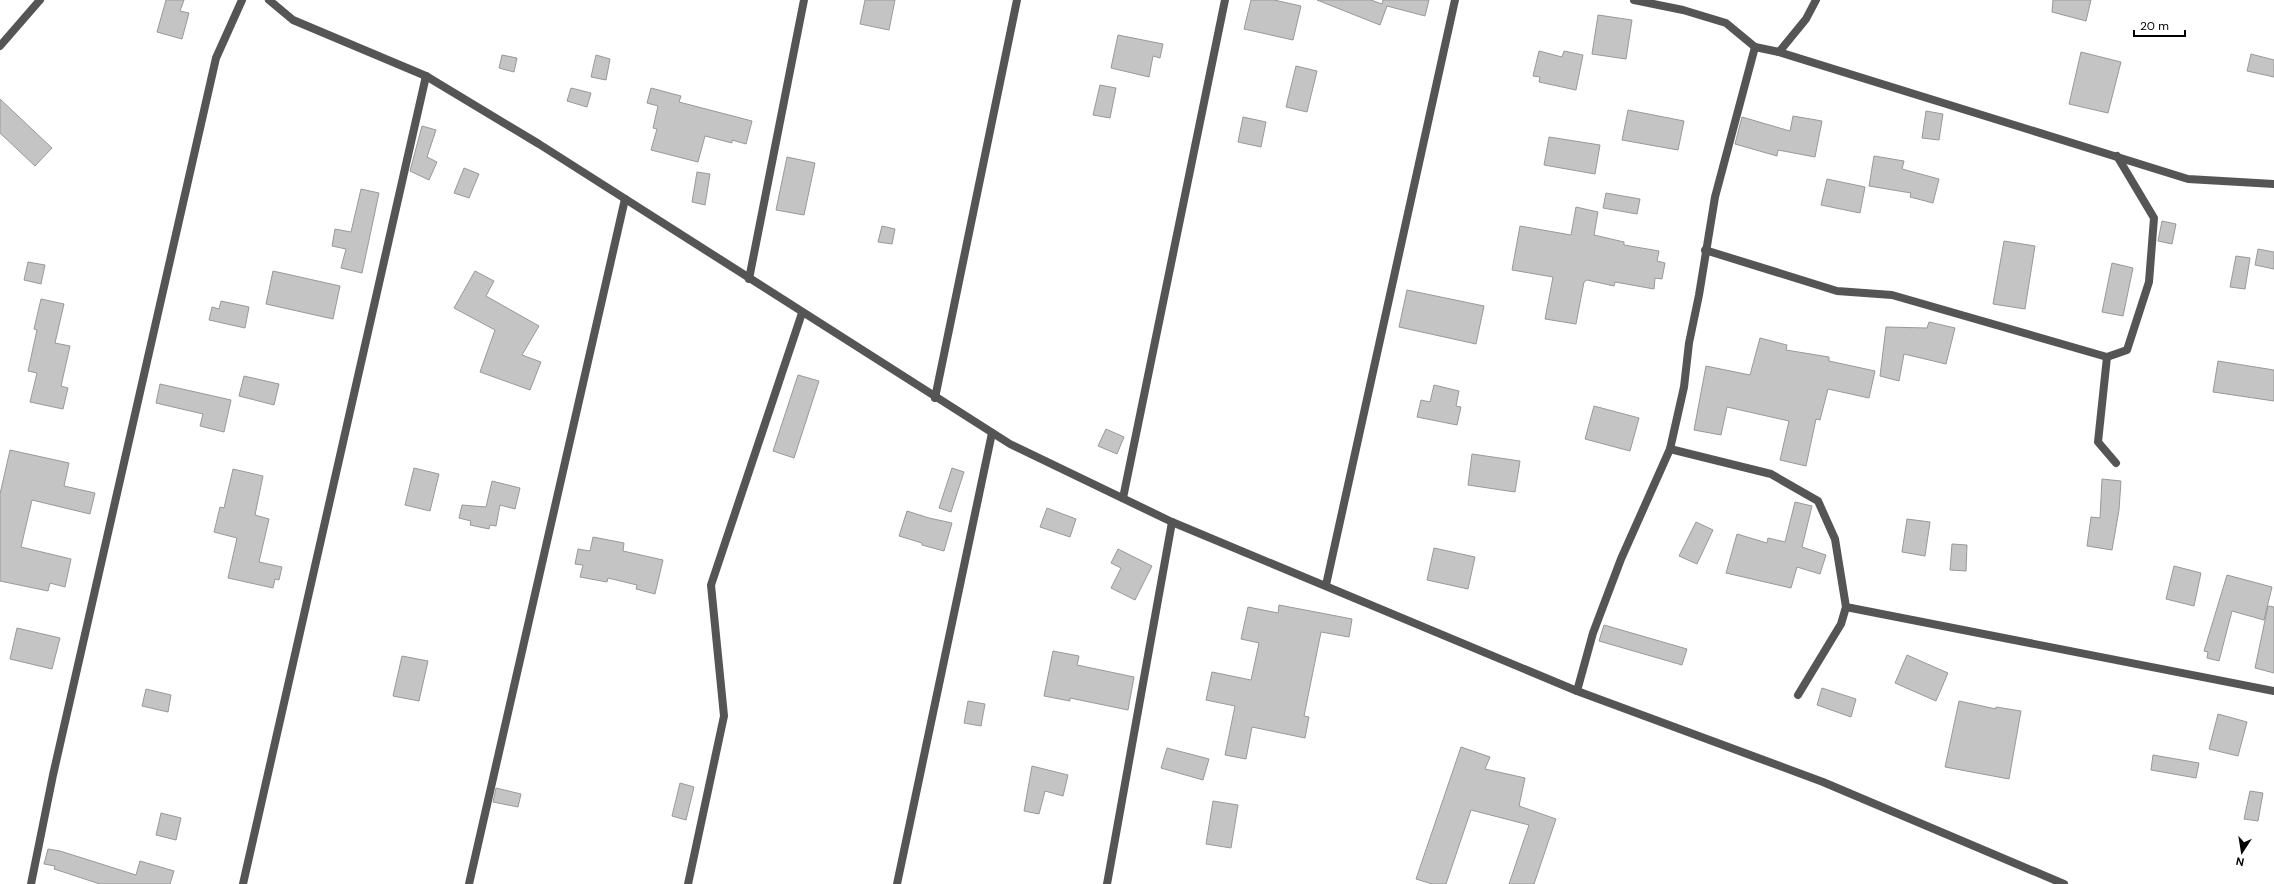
<svg xmlns="http://www.w3.org/2000/svg" width="2274" height="884" font-family="'DM Sans',sans-serif">
<style>
.building{fill:#c4c4c4;stroke:#999}
.lines{fill:none;stroke-linecap:round;stroke-linejoin:round}
.street{stroke:#555;stroke-width:8}
</style>
<rect width="100%" height="100%" fill="#fff"/>
<!-- building -->
<g class="building">
<path d="M 166,0 L 184,0 L 180,11 L 189,13 L 182,39 L 157,32 Z"/>
<path d="M 865,0 L 895,0 L 889,30 L 860,24 Z"/>
<path d="M 1251,0 L 1274,0 L 1301,6 L 1293,40 L 1244,29 Z"/>
<path d="M 1317,0 L 1371,0 L 1382,4 L 1383,0 L 1429,0 L 1425,16 L 1387,6 L 1380,25 Z"/>
<path d="M 2053,0 L 2091,0 L 2086,21 L 2052,12 Z"/>
<path d="M 1598,15 L 1632,20 L 1626,59 L 1592,54 Z"/>
<path d="M 1118,35 L 1163,44 L 1160,58 L 1153,56 L 1149,77 L 1111,68 Z"/>
<path d="M 1539,51 L 1562,57 L 1564,51 L 1583,55 L 1576,90 L 1539,82 L 1540,77 L 1533,76 Z"/>
<path d="M 2081,52 L 2121,62 L 2108,113 L 2069,104 Z"/>
<path d="M 2251,54 L 2274,60 L 2274,77 L 2247,71 Z"/>
<path d="M 502,55 L 517,58 L 514,72 L 499,68 Z"/>
<path d="M 596,55 L 610,59 L 606,80 L 591,77 Z"/>
<path d="M 1296,66 L 1317,71 L 1307,112 L 1286,107 Z"/>
<path d="M 1100,85 L 1116,88 L 1110,118 L 1093,115 Z"/>
<path d="M 571,88 L 591,93 L 587,107 L 567,101 Z"/>
<path d="M 651,88 L 681,96 L 679,102 L 752,121 L 746,144 L 732,140 L 732,143 L 705,136 L 698,162 L 651,150 L 657,129 L 653,128 L 658,106 L 647,103 Z"/>
<path d="M 0,99 L 52,148 L 35,166 L 0,133 Z"/>
<path d="M 1628,110 L 1684,121 L 1678,150 L 1622,140 Z"/>
<path d="M 1926,111 L 1943,114 L 1939,140 L 1922,138 Z"/>
<path d="M 1793,116 L 1822,121 L 1815,157 L 1778,150 L 1777,156 L 1735,144 L 1742,117 L 1790,131 Z"/>
<path d="M 1243,117 L 1266,122 L 1261,147 L 1238,142 Z"/>
<path d="M 422,126 L 436,130 L 427,157 L 437,162 L 429,180 L 410,171 Z"/>
<path d="M 1549,137 L 1600,145 L 1595,174 L 1544,165 Z"/>
<path d="M 1874,156 L 1904,161 L 1902,169 L 1939,179 L 1933,203 L 1910,197 L 1911,193 L 1869,186 Z"/>
<path d="M 787,157 L 815,163 L 804,215 L 776,210 Z"/>
<path d="M 464,168 L 479,174 L 469,198 L 454,193 Z"/>
<path d="M 697,172 L 710,174 L 705,205 L 692,202 Z"/>
<path d="M 1827,179 L 1865,187 L 1860,213 L 1821,205 Z"/>
<path d="M 361,189 L 379,193 L 362,273 L 341,268 L 346,249 L 332,246 L 335,229 L 351,232 Z"/>
<path d="M 1606,193 L 1640,199 L 1637,214 L 1603,208 Z"/>
<path d="M 1576,207 L 1598,212 L 1594,235 L 1624,242 L 1624,245 L 1659,251 L 1657,261 L 1665,263 L 1662,279 L 1655,278 L 1654,289 L 1615,282 L 1614,286 L 1587,280 L 1584,282 L 1576,324 L 1545,319 L 1553,277 L 1512,270 L 1520,226 L 1571,235 Z"/>
<path d="M 2162,221 L 2176,224 L 2172,244 L 2158,241 Z"/>
<path d="M 882,226 L 895,229 L 892,244 L 878,242 Z"/>
<path d="M 2004,241 L 2035,246 L 2025,309 L 1993,304 Z"/>
<path d="M 2258,249 L 2274,252 L 2274,269 L 2255,265 Z"/>
<path d="M 2236,256 L 2250,258 L 2245,289 L 2230,287 Z"/>
<path d="M 28,262 L 45,265 L 41,284 L 24,280 Z"/>
<path d="M 2112,263 L 2133,268 L 2123,316 L 2102,312 Z"/>
<path d="M 273,271 L 340,286 L 333,319 L 266,304 Z"/>
<path d="M 475,271 L 494,281 L 486,296 L 539,326 L 522,355 L 541,362 L 530,390 L 480,372 L 495,330 L 454,308 Z"/>
<path d="M 1407,290 L 1484,306 L 1476,344 L 1399,327 Z"/>
<path d="M 41,299 L 64,304 L 55,343 L 70,346 L 61,386 L 68,388 L 63,409 L 30,402 L 37,373 L 28,371 L 37,330 L 34,329 Z"/>
<path d="M 221,301 L 249,307 L 245,328 L 209,320 L 212,307 L 219,309 Z"/>
<path d="M 1929,322 L 1955,328 L 1946,364 L 1904,354 L 1899,381 L 1880,376 L 1886,327 L 1927,328 Z"/>
<path d="M 1760,338 L 1787,345 L 1786,350 L 1829,357 L 1829,361 L 1875,371 L 1869,398 L 1828,389 L 1820,420 L 1816,419 L 1806,466 L 1780,460 L 1789,421 L 1727,407 L 1721,435 L 1694,430 L 1706,366 L 1750,375 Z"/>
<path d="M 2218,361 L 2274,370 L 2274,401 L 2213,392 Z"/>
<path d="M 798,375 L 819,381 L 794,458 L 773,451 Z"/>
<path d="M 244,376 L 279,384 L 274,405 L 239,396 Z"/>
<path d="M 160,384 L 231,400 L 224,432 L 200,426 L 203,414 L 156,403 Z"/>
<path d="M 1434,385 L 1459,391 L 1456,406 L 1461,407 L 1457,425 L 1417,417 L 1421,400 L 1430,402 Z"/>
<path d="M 1594,406 L 1639,418 L 1630,451 L 1585,439 Z"/>
<path d="M 1106,429 L 1124,437 L 1117,454 L 1098,446 Z"/>
<path d="M 10,450 L 69,463 L 64,486 L 95,493 L 90,514 L 32,500 L 21,547 L 71,559 L 65,587 L 50,583 L 48,591 L 0,581 L 0,494 Z"/>
<path d="M 1472,454 L 1520,461 L 1515,492 L 1468,485 Z"/>
<path d="M 414,468 L 439,474 L 430,511 L 405,505 Z"/>
<path d="M 952,468 L 964,472 L 951,512 L 939,508 Z"/>
<path d="M 233,469 L 263,476 L 255,515 L 269,519 L 259,562 L 282,567 L 279,580 L 275,579 L 273,588 L 228,578 L 237,538 L 214,532 L 220,507 L 224,508 Z"/>
<path d="M 2102,479 L 2121,481 L 2119,510 L 2112,550 L 2087,546 L 2091,517 L 2100,518 Z"/>
<path d="M 492,481 L 520,488 L 515,509 L 500,505 L 496,526 L 490,525 L 489,529 L 470,525 L 471,521 L 459,518 L 462,505 L 486,507 Z"/>
<path d="M 1795,502 L 1812,506 L 1802,547 L 1826,555 L 1820,574 L 1797,567 L 1791,588 L 1726,573 L 1737,534 L 1767,543 L 1768,538 L 1785,542 Z"/>
<path d="M 1047,508 L 1076,519 L 1070,537 L 1040,527 Z"/>
<path d="M 907,511 L 929,518 L 952,523 L 944,551 L 922,545 L 922,543 L 899,536 Z"/>
<path d="M 1907,519 L 1930,522 L 1925,556 L 1902,552 Z"/>
<path d="M 1696,522 L 1713,530 L 1697,564 L 1679,556 Z"/>
<path d="M 593,537 L 624,543 L 623,551 L 663,560 L 655,594 L 636,589 L 637,585 L 608,578 L 607,582 L 580,577 L 583,565 L 575,564 L 578,549 L 590,551 Z"/>
<path d="M 1952,544 L 1967,545 L 1966,571 L 1950,570 Z"/>
<path d="M 1434,548 L 1475,557 L 1468,589 L 1427,580 Z"/>
<path d="M 1118,549 L 1152,566 L 1135,600 L 1111,588 L 1121,568 L 1111,563 Z"/>
<path d="M 2174,566 L 2201,573 L 2194,606 L 2166,599 Z"/>
<path d="M 2227,575 L 2272,587 L 2264,620 L 2232,611 L 2219,661 L 2207,658 L 2208,652 L 2204,651 Z"/>
<path d="M 1279,605 L 1352,619 L 1349,637 L 1321,632 L 1304,716 L 1309,717 L 1305,738 L 1252,727 L 1246,759 L 1225,755 L 1235,706 L 1206,700 L 1212,672 L 1251,680 L 1259,643 L 1241,639 L 1248,607 L 1278,613 Z"/>
<path d="M 2268,606 L 2274,607 L 2274,673 L 2255,668 Z"/>
<path d="M 1604,625 L 1687,649 L 1682,665 L 1599,641 Z"/>
<path d="M 17,628 L 60,638 L 52,669 L 10,659 Z"/>
<path d="M 1053,651 L 1079,656 L 1077,665 L 1134,677 L 1128,710 L 1070,698 L 1070,701 L 1044,696 Z"/>
<path d="M 1907,655 L 1948,673 L 1936,701 L 1895,683 Z"/>
<path d="M 402,656 L 428,661 L 419,701 L 393,696 Z"/>
<path d="M 1822,688 L 1856,699 L 1851,717 L 1817,705 Z"/>
<path d="M 146,689 L 171,695 L 168,712 L 142,706 Z"/>
<path d="M 968,701 L 985,704 L 981,726 L 964,723 Z"/>
<path d="M 1959,701 L 1996,709 L 1996,707 L 2021,711 L 2009,779 L 1945,767 Z"/>
<path d="M 2218,714 L 2247,722 L 2238,756 L 2209,749 Z"/>
<path d="M 1461,747 L 1490,757 L 1485,769 L 1525,778 L 1519,806 L 1556,819 L 1534,884 L 1509,884 L 1529,825 L 1471,810 L 1446,884 L 1432,884 L 1416,879 Z"/>
<path d="M 1167,748 L 1209,759 L 1203,780 L 1161,768 Z"/>
<path d="M 2153,755 L 2199,763 L 2196,778 L 2151,770 Z"/>
<path d="M 1032,766 L 1068,775 L 1063,796 L 1045,791 L 1039,814 L 1024,811 Z"/>
<path d="M 680,783 L 694,787 L 686,820 L 672,816 Z"/>
<path d="M 496,788 L 521,794 L 518,807 L 493,802 Z"/>
<path d="M 2250,791 L 2263,793 L 2258,821 L 2244,819 Z"/>
<path d="M 1213,801 L 1238,805 L 1231,848 L 1206,844 Z"/>
<path d="M 161,813 L 181,818 L 176,840 L 156,835 Z"/>
<path d="M 48,849 L 60,851 L 136,875 L 140,861 L 174,871 L 170,884 L 100,884 L 54,869 L 55,866 L 44,864 Z"/>
</g>
<g class="lines">
<!-- street -->
<g class="street">
<path d="M 269,0 L 293,20 L 426,76 L 539,144 L 1010,444 L 1172,522 L 1577,691 L 1823,782 L 2064,884"/>
<path d="M 1634,0 L 1683,10 L 1726,23 L 1755,47 L 1779,52 L 1806,19 L 1816,0"/>
<path d="M 0,46 L 40,0"/>
<path d="M 1779,52 L 2188,179 L 2274,184"/>
<path d="M 1705,250 L 1837,291 L 1892,295 L 2107,357"/>
<path d="M 749,279 L 804,0"/>
<path d="M 935,398 L 1017,0"/>
<path d="M 1670,449 L 1771,474 L 1818,501 L 1835,539 L 1846,607 L 2274,691"/>
<path d="M 2116,463 L 2098,442 L 2107,357 L 2127,350 L 2149,282 L 2154,218 L 2117,156"/>
<path d="M 1123,498 L 1225,0"/>
<path d="M 1326,585 L 1455,0"/>
<path d="M 1577,691 L 1593,633 L 1621,559 L 1670,449 L 1684,387 L 1689,343 L 1699,295 L 1715,197 L 1755,47"/>
<path d="M 1798,695 L 1841,624 L 1846,607"/>
<path d="M 31,884 L 53,775 L 216,58 L 242,0"/>
<path d="M 243,884 L 426,76"/>
<path d="M 469,884 L 625,199"/>
<path d="M 688,884 L 724,716 L 711,585 L 802,313"/>
<path d="M 897,884 L 992,433"/>
<path d="M 1107,884 L 1172,522"/>
</g>
</g>
<!-- north arrow -->
<g transform="translate(2242 852) rotate(192)" stroke="#ffffff" stroke-width="3" paint-order="stroke">
<path d="M0-3L7 15L0 10L-7 15Z" fill="#000000"/>
<text y="-6" font-size="11" font-weight="bold" text-anchor="middle" fill="#000000">N</text>
</g>
<!-- scale -->
<path d="M2134 30v6h51v-6" fill="none" stroke="#000000" stroke-width="2"/>
<text x="2140" y="30" font-size="12" fill="#000000" stroke="#ffffff" stroke-width="3" paint-order="stroke">20 m</text>
</svg>
